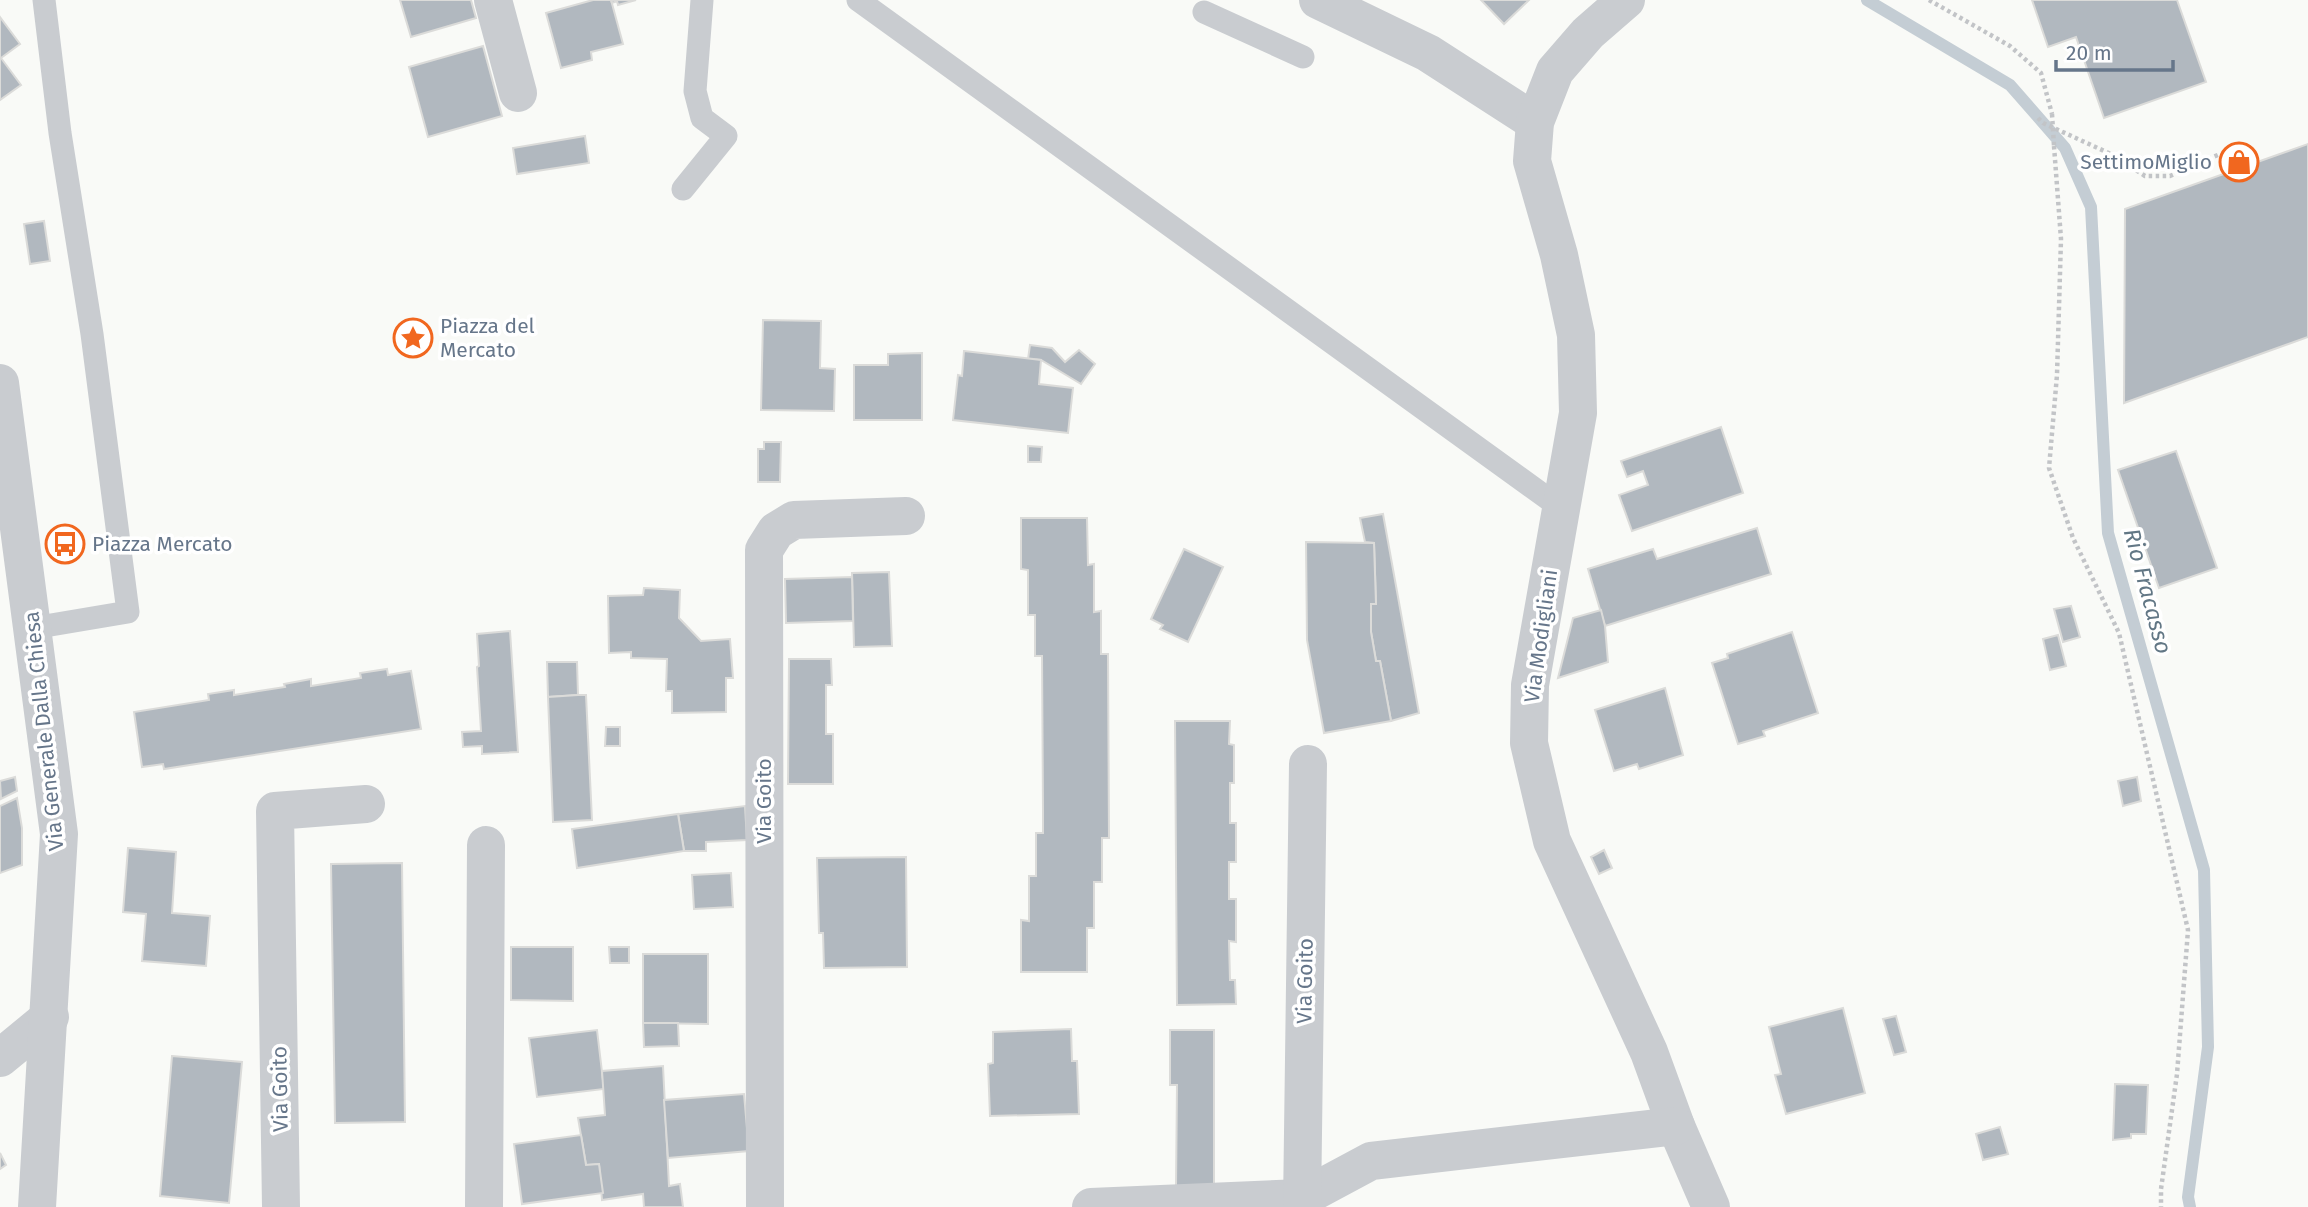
<svg xmlns="http://www.w3.org/2000/svg" width="2308" height="1207" font-family="'Fira Sans',sans-serif">
<style>
.lines{fill:none;stroke-linecap:round;stroke-linejoin:round}
.stream{stroke:#c4cdd4;stroke-width:12}
.building{fill:#b1b8bf;stroke:#dbdbd9;stroke-width:2}
.path{stroke:#c2c4c7;stroke-width:4.5;stroke-dasharray:3.5 3.5;stroke-linecap:butt}
.service{stroke:#c9ccd0;stroke-width:23}
.minor{stroke:#c9ccd0;stroke-width:38}
.tertiary{stroke:#c9ccd0;stroke-width:38}
.path-bridge{stroke:#c2c4c7;stroke-width:4.5;stroke-dasharray:3.5 3.5;stroke-linecap:butt}
.labels{text-anchor:middle;dominant-baseline:central;stroke-width:7;stroke-linejoin:round;paint-order:stroke}
.poi-label{font-size:21px;fill:#66768a;stroke:#fff;text-anchor:start}
.street-label{font-size:21px;fill:#66768a;stroke:#fff}
.water-label{font-size:23px;font-style:italic;fill:#627785;stroke:#fff}
</style>
<rect width="100%" height="100%" fill="#f9faf7"/>
<g class="lines">
<!-- stream -->
<path class="stream" d="M 1867,0 L 2010,85 L 2065,148 L 2091,207 L 2108,533 L 2204,870 L 2208,1047 L 2188,1197 L 2190,1207"/>
</g>
<!-- building -->
<g class="building">
<path d="M 400,0 L 471,0 L 476,18 L 411,37 Z"/>
<path d="M 593,0 L 611,0 L 623,44 L 591,52 L 592,60 L 561,68 L 546,13 Z"/>
<path d="M 611,0 L 636,0 L 618,5 L 617,1 L 612,3 Z"/>
<path d="M 1481,0 L 1529,0 L 1504,24 Z"/>
<path d="M 2032,0 L 2177,0 L 2206,82 L 2104,118 L 2076,37 L 2048,47 Z"/>
<path d="M 0,17 L 20,44 L 1,58 L 21,85 L 0,100 Z"/>
<path d="M 483,46 L 502,116 L 428,137 L 409,67 Z"/>
<path d="M 585,136 L 589,163 L 517,174 L 513,148 Z"/>
<path d="M 2308,144 L 2308,337 L 2124,403 L 2125,209 Z"/>
<path d="M 44,221 L 50,261 L 30,264 L 24,224 Z"/>
<path d="M 763,320 L 821,321 L 820,368 L 835,369 L 834,411 L 761,410 Z"/>
<path d="M 1030,345 L 1052,348 L 1065,362 L 1079,350 L 1095,364 L 1081,384 L 1041,360 L 1028,359 Z"/>
<path d="M 964,351 L 1041,360 L 1039,384 L 1073,388 L 1068,433 L 953,420 L 958,375 L 962,376 Z"/>
<path d="M 922,353 L 922,420 L 854,420 L 854,365 L 888,365 L 888,354 Z"/>
<path d="M 1721,427 L 1743,493 L 1632,531 L 1619,495 L 1648,485 L 1643,471 L 1627,477 L 1621,461 Z"/>
<path d="M 764,442 L 781,442 L 780,482 L 758,482 L 758,449 L 764,449 Z"/>
<path d="M 1028,446 L 1042,447 L 1041,462 L 1028,462 Z"/>
<path d="M 2176,451 L 2217,568 L 2159,588 L 2118,470 Z"/>
<path d="M 1383,514 L 1419,713 L 1391,721 L 1380,661 L 1376,661 L 1371,632 L 1371,604 L 1376,604 L 1374,543 L 1365,542 L 1360,518 Z"/>
<path d="M 1021,518 L 1087,518 L 1088,565 L 1094,564 L 1094,612 L 1101,611 L 1101,654 L 1108,654 L 1109,838 L 1102,838 L 1102,882 L 1094,882 L 1094,928 L 1087,928 L 1087,972 L 1021,972 L 1021,920 L 1029,921 L 1029,876 L 1036,876 L 1036,833 L 1043,833 L 1043,811 L 1042,656 L 1035,656 L 1035,615 L 1028,615 L 1028,570 L 1021,569 Z"/>
<path d="M 1757,528 L 1771,574 L 1605,626 L 1588,569 L 1653,549 L 1657,559 Z"/>
<path d="M 1306,542 L 1374,543 L 1376,604 L 1371,604 L 1371,632 L 1376,661 L 1380,661 L 1391,721 L 1324,733 L 1307,640 Z"/>
<path d="M 1184,549 L 1223,567 L 1188,642 L 1160,629 L 1163,625 L 1151,619 Z"/>
<path d="M 889,572 L 892,646 L 854,647 L 852,573 Z"/>
<path d="M 852,577 L 853,621 L 786,623 L 785,579 Z"/>
<path d="M 644,588 L 680,590 L 679,618 L 701,641 L 730,639 L 733,678 L 726,678 L 726,712 L 672,713 L 672,691 L 666,691 L 667,659 L 631,658 L 631,652 L 609,653 L 608,596 L 643,595 Z"/>
<path d="M 2071,606 L 2080,637 L 2063,642 L 2054,609 Z"/>
<path d="M 1601,610 L 1605,626 L 1608,662 L 1558,678 L 1573,618 Z"/>
<path d="M 510,631 L 518,752 L 482,754 L 482,746 L 463,747 L 462,732 L 481,731 L 477,667 L 479,666 L 477,634 Z"/>
<path d="M 1792,632 L 1818,713 L 1763,731 L 1765,736 L 1738,744 L 1712,663 L 1728,658 L 1727,654 Z"/>
<path d="M 2058,635 L 2066,666 L 2050,670 L 2043,639 Z"/>
<path d="M 789,659 L 831,659 L 832,685 L 826,685 L 826,734 L 833,734 L 833,784 L 788,784 Z"/>
<path d="M 547,662 L 577,662 L 578,695 L 548,697 Z"/>
<path d="M 387,669 L 388,675 L 411,671 L 421,729 L 164,769 L 163,764 L 142,767 L 134,712 L 209,700 L 208,694 L 234,690 L 234,695 L 285,687 L 284,684 L 311,679 L 311,686 L 361,678 L 360,673 Z"/>
<path d="M 1665,688 L 1683,755 L 1639,769 L 1637,764 L 1614,771 L 1595,710 Z"/>
<path d="M 578,695 L 586,695 L 592,820 L 553,822 L 548,697 Z"/>
<path d="M 1175,721 L 1230,721 L 1229,744 L 1234,745 L 1234,783 L 1230,783 L 1230,823 L 1236,823 L 1236,862 L 1229,862 L 1229,899 L 1236,899 L 1236,942 L 1229,941 L 1230,980 L 1235,980 L 1236,1004 L 1177,1005 Z"/>
<path d="M 606,727 L 620,727 L 620,746 L 605,746 Z"/>
<path d="M 15,777 L 17,791 L 1,799 L 0,781 Z"/>
<path d="M 2137,777 L 2141,801 L 2123,806 L 2118,781 Z"/>
<path d="M 17,798 L 22,828 L 22,865 L 0,873 L 0,806 Z"/>
<path d="M 745,806 L 747,840 L 706,842 L 706,851 L 684,851 L 678,814 Z"/>
<path d="M 678,814 L 684,851 L 577,868 L 572,829 Z"/>
<path d="M 128,848 L 176,852 L 172,913 L 210,916 L 206,966 L 142,961 L 146,914 L 123,912 Z"/>
<path d="M 1604,850 L 1612,868 L 1599,874 L 1591,857 Z"/>
<path d="M 906,857 L 907,967 L 824,968 L 823,933 L 819,933 L 817,858 Z"/>
<path d="M 402,863 L 405,1122 L 335,1123 L 331,864 Z"/>
<path d="M 731,873 L 733,907 L 694,909 L 692,875 Z"/>
<path d="M 511,947 L 573,947 L 573,1001 L 511,1000 Z"/>
<path d="M 609,947 L 629,947 L 629,963 L 610,963 Z"/>
<path d="M 643,954 L 708,954 L 708,1024 L 643,1023 Z"/>
<path d="M 1843,1008 L 1865,1093 L 1786,1114 L 1775,1075 L 1781,1074 L 1769,1027 Z"/>
<path d="M 1896,1016 L 1906,1052 L 1894,1055 L 1883,1019 Z"/>
<path d="M 643,1023 L 678,1023 L 679,1046 L 644,1047 Z"/>
<path d="M 1071,1029 L 1072,1061 L 1077,1061 L 1079,1114 L 990,1116 L 988,1064 L 993,1063 L 993,1032 Z"/>
<path d="M 597,1030 L 604,1089 L 537,1097 L 529,1038 Z"/>
<path d="M 1170,1030 L 1214,1030 L 1214,1188 L 1176,1187 L 1177,1085 L 1170,1085 Z"/>
<path d="M 172,1056 L 242,1062 L 229,1203 L 160,1196 Z"/>
<path d="M 663,1066 L 669,1186 L 680,1184 L 683,1207 L 644,1207 L 643,1194 L 602,1200 L 599,1164 L 586,1165 L 578,1118 L 605,1115 L 602,1071 Z"/>
<path d="M 2115,1084 L 2148,1085 L 2146,1134 L 2131,1134 L 2131,1138 L 2113,1140 Z"/>
<path d="M 744,1094 L 749,1151 L 668,1158 L 664,1100 Z"/>
<path d="M 2000,1127 L 2008,1154 L 1983,1160 L 1976,1134 Z"/>
<path d="M 581,1135 L 586,1165 L 599,1164 L 603,1193 L 522,1204 L 514,1144 Z"/>
<path d="M 0,1153 L 6,1165 L 0,1169 Z"/>
</g>
<g class="lines">
<!-- path -->
<g class="path">
<path d="M 1929,0 L 2010,46 L 2041,73 L 2052,114"/>
<path d="M 2038,118 L 2043,123 L 2113,155 L 2145,176 L 2170,176 L 2220,154"/>
<path d="M 2054,146 L 2061,239 L 2057,375 L 2049,468 L 2073,538 L 2119,633 L 2188,930 L 2177,1074 L 2161,1189 L 2161,1207"/>
</g>
<!-- service -->
<g class="service">
<path d="M 858,0 L 1561,508"/>
<path d="M 1204,12 L 1303,57"/>
<path d="M 683,189 L 726,136 L 702,118 L 695,91 L 702,0"/>
<path d="M 33,628 L 128,612 L 92,334 L 60,133 L 44,0"/>
</g>
<!-- minor -->
<g class="minor">
<path d="M 493,0 L 518,93"/>
<path d="M 1318,0 L 1428,53 L 1535,122"/>
<path d="M 1626,0 L 1588,33 L 1555,71 L 1535,122 L 1532,161 L 1559,255 L 1576,335 L 1578,413 L 1530,685 L 1529,743 L 1552,841 L 1649,1052 L 1676,1126 L 1711,1207"/>
<path d="M 0,1058 L 50,1017"/>
<path d="M 281,1207 L 275,811 L 366,804"/>
<path d="M 484,1207 L 486,845"/>
<path d="M 765,1207 L 764,550 L 776,531 L 794,520 L 906,516"/>
<path d="M 1091,1207 L 1302,1198 L 1371,1161 L 1676,1126"/>
<path d="M 1302,1207 L 1308,764"/>
</g>
<!-- tertiary -->
<path class="tertiary" d="M 0,383 L 59,834 L 37,1207"/>
<!-- path-bridge -->
<path class="path-bridge" d="M 2052,114 L 2054,146"/>
</g>
<!-- icons -->
<defs>
<symbol id="shop-ring" viewBox="-11 -11 22 22"><circle r="9.5" fill="#fff" stroke="#f1671f" stroke-width="1.5"/><path d="M-5-2.5h2.3a2.7 3.5 0 0 1 5.4 0H5L5.5 6h-11ZM-1.5-2.5h3a1.5 2.3 0 0 0-3 0Z" fill="#f1671f"/></symbol>
<symbol id="sight-ring" viewBox="-11 -11 22 22"><circle r="9.5" fill="#fff" stroke="#f1671f" stroke-width="1.5"/><path d="M0-6L1.8-2.2L6-1.7L2.9 1.2L3.7 5.4L0 3.3L-3.7 5.4L-2.9 1.2L-6-1.7L-1.8-2.2Z" fill="#f1671f"/></symbol>
<symbol id="bus-ring" viewBox="-11 -11 22 22"><circle r="9.5" fill="#fff" stroke="#f1671f" stroke-width="1.5"/><path d="M-5-6H5V4H4V6H2V4H-2V6H-4V4H-5ZM-3.5-4V0h7V-4ZM-3.5 1.2v1.5H-2V1.2ZM2 1.2v1.5H3.5V1.2Z" fill="#f1671f"/></symbol>
</defs>
<g fill-rule="evenodd">
<use href="#shop-ring" x="2217" y="140" width="44" height="44"/>
<use href="#sight-ring" x="391" y="316" width="44" height="44"/>
<use href="#bus-ring" x="43" y="522" width="44" height="44"/>
</g>
<g class="labels">
<!-- poi labels -->
<g class="poi-label">
<text x="2212" y="162" text-anchor="end">SettimoMiglio</text>
<text x="440" y="326">Piazza del<tspan x="440" dy="24">Mercato</tspan></text>
<text x="92" y="544">Piazza Mercato</text>
</g>
<!-- street labels -->
<g class="street-label">
<text transform="translate(1541 636) rotate(-82)">Via Modigliani</text>
<text transform="translate(44 731) rotate(-96)">Via Generale Dalla Chiesa</text>
<text transform="translate(764 801) rotate(-90)">Via Goito</text>
<text transform="translate(1305 981) rotate(-89)">Via Goito</text>
<text transform="translate(280 1089) rotate(-91)">Via Goito</text>
</g>
<!-- water labels -->
<g class="water-label">
<text transform="translate(2148 591) rotate(75)">Rio Fracasso</text>
</g>
</g>
<!-- scale -->
<path d="M2056 60v10h117v-10" fill="none" stroke="#66768a" stroke-width="3.5"/>
<text x="2066" y="60" font-size="21" fill="#66768a" stroke="#ffffff" stroke-width="5" paint-order="stroke">20 m</text>
</svg>
